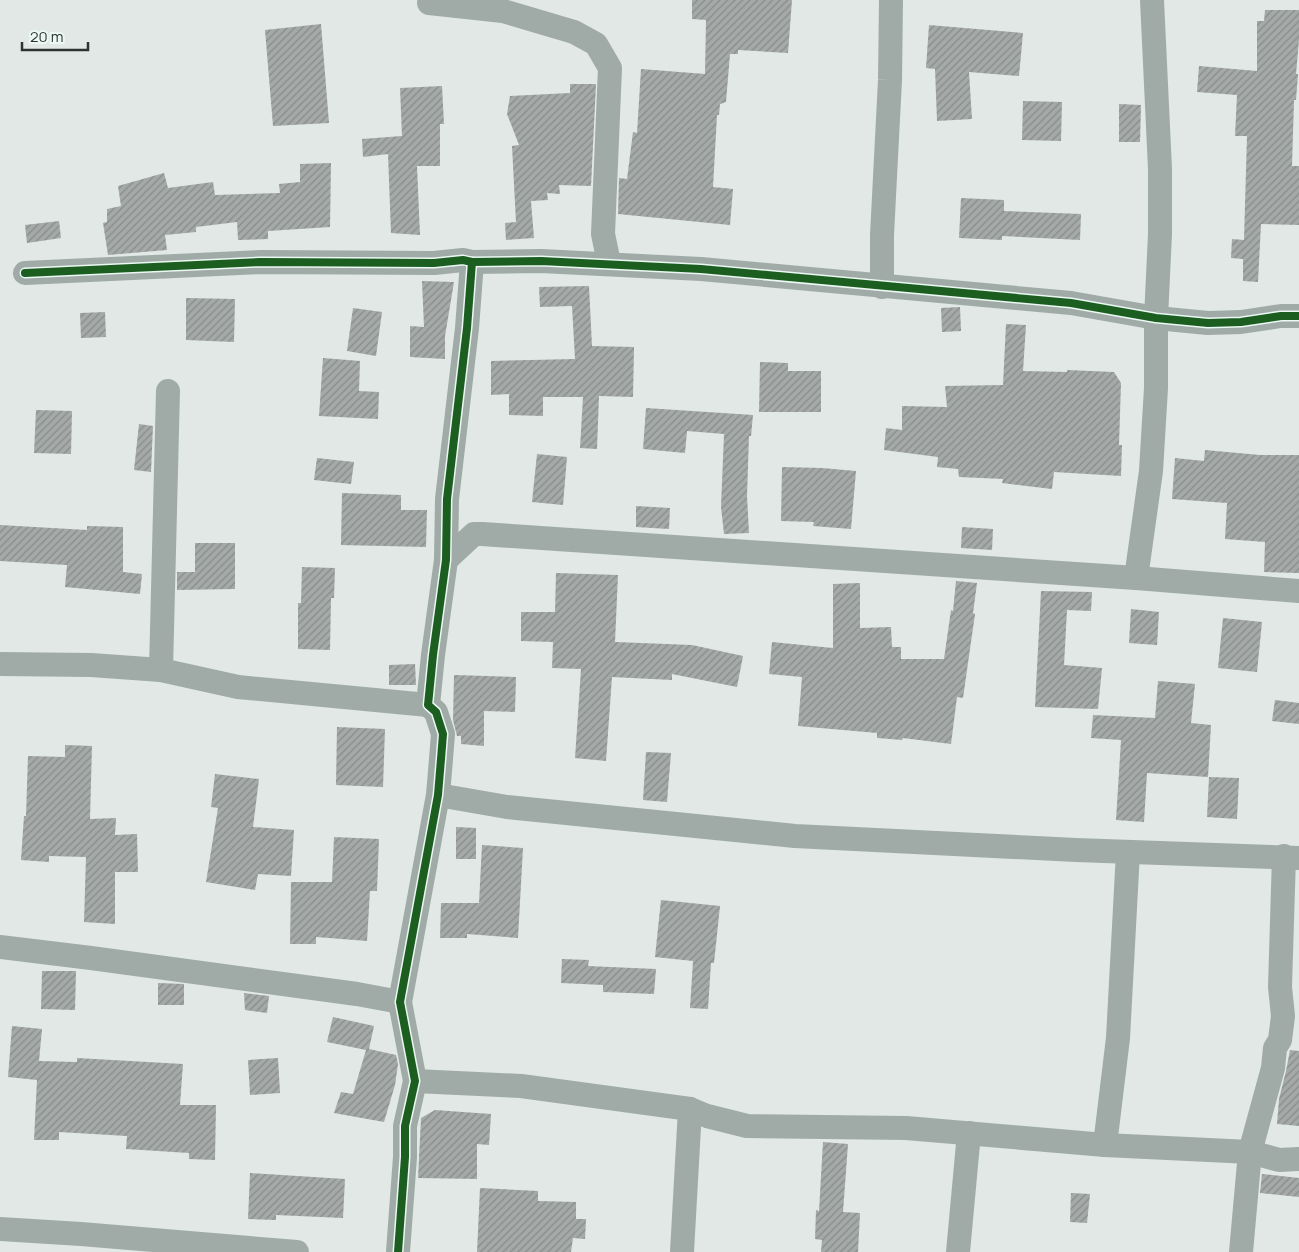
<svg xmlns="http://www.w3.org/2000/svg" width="1299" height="1252" font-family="Manrope,sans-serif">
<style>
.building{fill:url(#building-hatch)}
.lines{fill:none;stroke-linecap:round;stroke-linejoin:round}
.minor{stroke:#a0aba7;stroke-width:24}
.cycleway-casing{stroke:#ecf8f4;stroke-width:11}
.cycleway{stroke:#1b5e20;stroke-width:8}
</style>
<defs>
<pattern id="building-hatch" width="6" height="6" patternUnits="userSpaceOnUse" patternTransform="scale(1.25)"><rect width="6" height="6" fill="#a5aaa8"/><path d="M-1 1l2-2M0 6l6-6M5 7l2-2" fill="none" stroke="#878b89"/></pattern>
</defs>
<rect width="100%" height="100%" fill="#e1e8e5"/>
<!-- building -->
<g class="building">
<path d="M 692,0 L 792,0 L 788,53 L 738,50 L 738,54 L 730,54 L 726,102 L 720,104 L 719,115 L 717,115 L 713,187 L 733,189 L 730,225 L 618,214 L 619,178 L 627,179 L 633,132 L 637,133 L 641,69 L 705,74 L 706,20 L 692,19 Z"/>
<path d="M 1265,10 L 1299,10 L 1299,40 L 1296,74 L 1298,74 L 1296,100 L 1294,100 L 1292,166 L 1299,166 L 1299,225 L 1261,224 L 1258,282 L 1243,281 L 1243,259 L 1231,258 L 1232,239 L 1244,240 L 1247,136 L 1235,136 L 1237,95 L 1197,92 L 1199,66 L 1257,71 L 1257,21 L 1264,21 Z"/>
<path d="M 321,24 L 329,123 L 273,126 L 265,30 Z"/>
<path d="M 929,25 L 1023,33 L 1019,76 L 969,72 L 972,119 L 937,121 L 935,69 L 926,68 Z"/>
<path d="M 570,84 L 596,84 L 591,186 L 559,185 L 560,194 L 547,193 L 548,200 L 531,201 L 534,238 L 506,240 L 505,223 L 516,222 L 512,146 L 519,145 L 507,114 L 510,96 L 570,93 Z"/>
<path d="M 442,86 L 444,124 L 440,124 L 440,166 L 417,166 L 420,235 L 391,233 L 388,154 L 363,157 L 362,139 L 402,136 L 400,88 Z"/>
<path d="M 1023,101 L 1062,102 L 1061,141 L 1022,140 Z"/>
<path d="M 1119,104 L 1141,105 L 1140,142 L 1119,142 Z"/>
<path d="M 331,163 L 330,227 L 268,231 L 268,239 L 238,240 L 237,222 L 196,227 L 196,232 L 165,235 L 167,250 L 108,255 L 103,223 L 107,222 L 107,209 L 121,206 L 118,186 L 164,173 L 168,188 L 213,182 L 215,195 L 280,193 L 279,184 L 300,182 L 300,164 Z"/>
<path d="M 961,198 L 1004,200 L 1004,211 L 1081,214 L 1080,240 L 1002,236 L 1002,240 L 959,238 Z"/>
<path d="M 59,221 L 61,238 L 27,243 L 25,225 Z"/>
<path d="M 422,281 L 454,282 L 445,336 L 445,359 L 410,357 L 410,326 L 424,327 Z"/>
<path d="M 589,286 L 592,346 L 634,347 L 633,397 L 599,396 L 597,449 L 580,448 L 583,397 L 543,397 L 543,416 L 509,415 L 509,394 L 491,395 L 491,361 L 575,359 L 572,306 L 540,307 L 539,287 Z"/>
<path d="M 186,298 L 235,299 L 234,342 L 186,340 Z"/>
<path d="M 960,307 L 961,331 L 942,332 L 941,308 Z"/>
<path d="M 353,308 L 382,312 L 376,356 L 347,351 Z"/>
<path d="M 105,312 L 106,337 L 81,338 L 80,313 Z"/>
<path d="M 1006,324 L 1026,325 L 1023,371 L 1067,372 L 1067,370 L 1114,372 L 1121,383 L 1119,445 L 1122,445 L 1121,476 L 1054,472 L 1052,489 L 1002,483 L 1003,479 L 959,477 L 958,469 L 937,467 L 938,457 L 884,450 L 886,428 L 902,430 L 902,406 L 947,407 L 945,386 L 1003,385 Z"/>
<path d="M 323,358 L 360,361 L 359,391 L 379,392 L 378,419 L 319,416 Z"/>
<path d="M 760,362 L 788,363 L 788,371 L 821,371 L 821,412 L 759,412 Z"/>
<path d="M 646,408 L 753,415 L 751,436 L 749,436 L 747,496 L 749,533 L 724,534 L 721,507 L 724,434 L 687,431 L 685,453 L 643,449 Z"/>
<path d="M 36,410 L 72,411 L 71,454 L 34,453 Z"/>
<path d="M 139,424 L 153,426 L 151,472 L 134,470 Z"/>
<path d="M 1205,450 L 1260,455 L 1299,455 L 1299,573 L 1264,572 L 1265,542 L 1225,539 L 1227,503 L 1172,499 L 1175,458 L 1204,461 Z"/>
<path d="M 537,454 L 567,457 L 563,505 L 532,502 Z"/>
<path d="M 317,458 L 354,462 L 351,484 L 314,480 Z"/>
<path d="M 782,467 L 822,468 L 856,471 L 851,529 L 813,526 L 814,522 L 781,521 Z"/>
<path d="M 342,493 L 401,495 L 401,510 L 427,510 L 426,547 L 341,545 Z"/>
<path d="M 636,506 L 670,508 L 669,529 L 636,527 Z"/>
<path d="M 0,525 L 87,530 L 87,526 L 123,527 L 123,572 L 142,574 L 140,594 L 65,587 L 67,565 L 0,561 Z"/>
<path d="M 962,527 L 993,529 L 992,550 L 961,548 Z"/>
<path d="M 195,543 L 235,543 L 235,589 L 177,590 L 177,572 L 195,572 Z"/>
<path d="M 302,567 L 335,568 L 334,598 L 331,598 L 330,650 L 298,649 L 298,603 L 301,603 Z"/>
<path d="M 556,573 L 618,575 L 615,642 L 692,645 L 743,656 L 737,687 L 672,674 L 672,680 L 612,677 L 606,761 L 575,758 L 581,669 L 552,668 L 553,642 L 521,641 L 521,612 L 555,612 Z"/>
<path d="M 956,581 L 977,583 L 973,613 L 975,614 L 963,698 L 957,697 L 951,744 L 903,738 L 902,740 L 877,738 L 877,733 L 798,726 L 802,677 L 769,674 L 772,642 L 833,648 L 833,584 L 860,583 L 860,628 L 891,627 L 892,647 L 901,647 L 901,659 L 944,659 L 951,610 L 953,611 Z"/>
<path d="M 1041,591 L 1092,592 L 1091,611 L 1067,610 L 1064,665 L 1102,668 L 1098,709 L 1035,707 Z"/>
<path d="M 1131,609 L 1159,612 L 1157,645 L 1129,643 Z"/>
<path d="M 1223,618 L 1262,622 L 1257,672 L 1218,668 Z"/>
<path d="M 415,664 L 416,685 L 389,685 L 389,665 Z"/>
<path d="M 454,675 L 516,677 L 515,712 L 484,711 L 484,746 L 461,744 L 461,736 L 457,736 L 453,720 Z"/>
<path d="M 1158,681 L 1195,684 L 1191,723 L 1211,725 L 1208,777 L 1147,773 L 1144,822 L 1116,820 L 1121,740 L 1091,738 L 1093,715 L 1155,718 Z"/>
<path d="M 1275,700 L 1299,703 L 1299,724 L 1272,721 Z"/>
<path d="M 337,727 L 385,729 L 383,787 L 336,785 Z"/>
<path d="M 65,745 L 92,746 L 90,819 L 116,818 L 115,835 L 137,834 L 138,872 L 115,872 L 115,924 L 84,922 L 86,857 L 49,856 L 49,862 L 21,860 L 24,816 L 26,816 L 28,756 L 65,757 Z"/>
<path d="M 646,752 L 671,753 L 667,802 L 643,800 Z"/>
<path d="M 215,774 L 259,779 L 253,827 L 294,830 L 291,876 L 258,874 L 255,890 L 206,882 L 218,808 L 211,807 Z"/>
<path d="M 1209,777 L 1239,778 L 1237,819 L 1207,817 Z"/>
<path d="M 456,827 L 476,828 L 476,859 L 456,859 Z"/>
<path d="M 334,837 L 379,839 L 377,891 L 370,891 L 367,941 L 316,937 L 316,944 L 290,944 L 291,882 L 332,882 Z"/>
<path d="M 482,845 L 523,848 L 518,938 L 467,934 L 467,938 L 440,938 L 441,903 L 479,903 Z"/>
<path d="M 661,900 L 720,906 L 714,963 L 711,963 L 708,1009 L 690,1008 L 693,961 L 655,957 Z"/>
<path d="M 562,959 L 589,960 L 588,966 L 656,969 L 654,994 L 603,992 L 603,985 L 561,983 Z"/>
<path d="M 42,971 L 76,971 L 75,1010 L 41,1009 Z"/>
<path d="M 158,983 L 184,984 L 184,1005 L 158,1005 Z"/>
<path d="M 244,993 L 269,996 L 267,1013 L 245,1010 Z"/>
<path d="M 333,1017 L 374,1026 L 369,1049 L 396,1055 L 398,1064 L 395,1085 L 384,1122 L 334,1113 L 341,1092 L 353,1094 L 366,1050 L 327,1042 Z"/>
<path d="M 12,1026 L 42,1029 L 39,1061 L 77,1062 L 77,1058 L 183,1064 L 180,1105 L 216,1105 L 215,1160 L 189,1159 L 189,1153 L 126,1149 L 127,1136 L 59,1132 L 59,1140 L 34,1140 L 37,1080 L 8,1077 Z"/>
<path d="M 1290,1050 L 1299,1051 L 1299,1126 L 1277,1124 L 1279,1099 L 1286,1071 Z"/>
<path d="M 278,1058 L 280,1093 L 250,1095 L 248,1060 Z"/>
<path d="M 435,1110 L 491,1114 L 489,1145 L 477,1144 L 477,1179 L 418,1178 L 421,1118 Z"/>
<path d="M 823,1142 L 848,1144 L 843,1212 L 860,1213 L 858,1252 L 821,1252 L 822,1240 L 815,1239 L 816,1210 L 819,1211 Z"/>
<path d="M 250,1173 L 345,1179 L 343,1218 L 276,1215 L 276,1220 L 248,1219 Z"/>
<path d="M 1262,1174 L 1299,1178 L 1299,1197 L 1260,1193 Z"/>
<path d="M 480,1188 L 538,1191 L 538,1201 L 576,1202 L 576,1219 L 586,1219 L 585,1239 L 573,1238 L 571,1252 L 477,1252 Z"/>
<path d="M 1071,1193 L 1090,1194 L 1087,1223 L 1070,1222 Z"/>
</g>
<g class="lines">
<!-- minor -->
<g class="minor">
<path d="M 429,3 L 503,11 L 574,32 L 596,44 L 610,68 L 603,234 L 609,263"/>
<path d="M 25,273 L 261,262 L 434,263 L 463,260 L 472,262 L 541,261 L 701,269 L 1071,303 L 1156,318 L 1208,323 L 1241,322 L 1281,316 L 1299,316"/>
<path d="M 882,287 L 882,235 L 890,80 L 891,0"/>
<path d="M 446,560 L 474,534 L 482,534 L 1136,578 L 1299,591"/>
<path d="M 1136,578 L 1151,471 L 1156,388 L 1156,318 L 1160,234 L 1160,169 L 1152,0"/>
<path d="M 0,664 L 91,665 L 161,670 L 238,687 L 428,705"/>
<path d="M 161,670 L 168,391"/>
<path d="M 438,795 L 507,807 L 795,836 L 1076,850 L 1299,858"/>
<path d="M 0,947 L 91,958 L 357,994 L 400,1002"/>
<path d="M 415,1081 L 521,1086 L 690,1109 L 707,1116 L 747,1126 L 906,1128 L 1105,1145 L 1250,1152 L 1279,1160 L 1299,1159"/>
<path d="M 1105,1145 L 1118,1038 L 1128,852"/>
<path d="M 0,1229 L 81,1234 L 297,1252"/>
<path d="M 398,1252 L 405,1157 L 405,1126 L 415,1081 L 400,1002 L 438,795 L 441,759 L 443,734 L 436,712 L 428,705 L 433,655 L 446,560 L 447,499 L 467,328 L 472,262"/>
<path d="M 682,1252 L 690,1109"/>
<path d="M 958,1252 L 969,1133"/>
<path d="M 1241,1252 L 1250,1152 L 1273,1068 L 1275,1048 L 1280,1040 L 1283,1016 L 1280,987 L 1284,856"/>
</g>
<defs>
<g id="cycleway">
<path d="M 25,273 L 261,262 L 434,263 L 463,260 L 472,262 L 541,261 L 701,269 L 1071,303 L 1156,318 L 1208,323 L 1241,322 L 1281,316 L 1299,316"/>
<path d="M 398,1252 L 405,1157 L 405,1126 L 415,1081 L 400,1002 L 438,795 L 441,759 L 443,734 L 436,712 L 428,705 L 433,655 L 446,560 L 447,499 L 467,328 L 472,262"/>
</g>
</defs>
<!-- cycleway casing -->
<use href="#cycleway" class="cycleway-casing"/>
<!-- cycleway -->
<use href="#cycleway" class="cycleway"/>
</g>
<!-- scale -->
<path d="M22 42v8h66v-8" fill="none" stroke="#2e3331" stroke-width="2.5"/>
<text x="30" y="42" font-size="15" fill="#2e3331" stroke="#ecf8f4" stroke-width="4" paint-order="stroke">20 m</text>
</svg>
